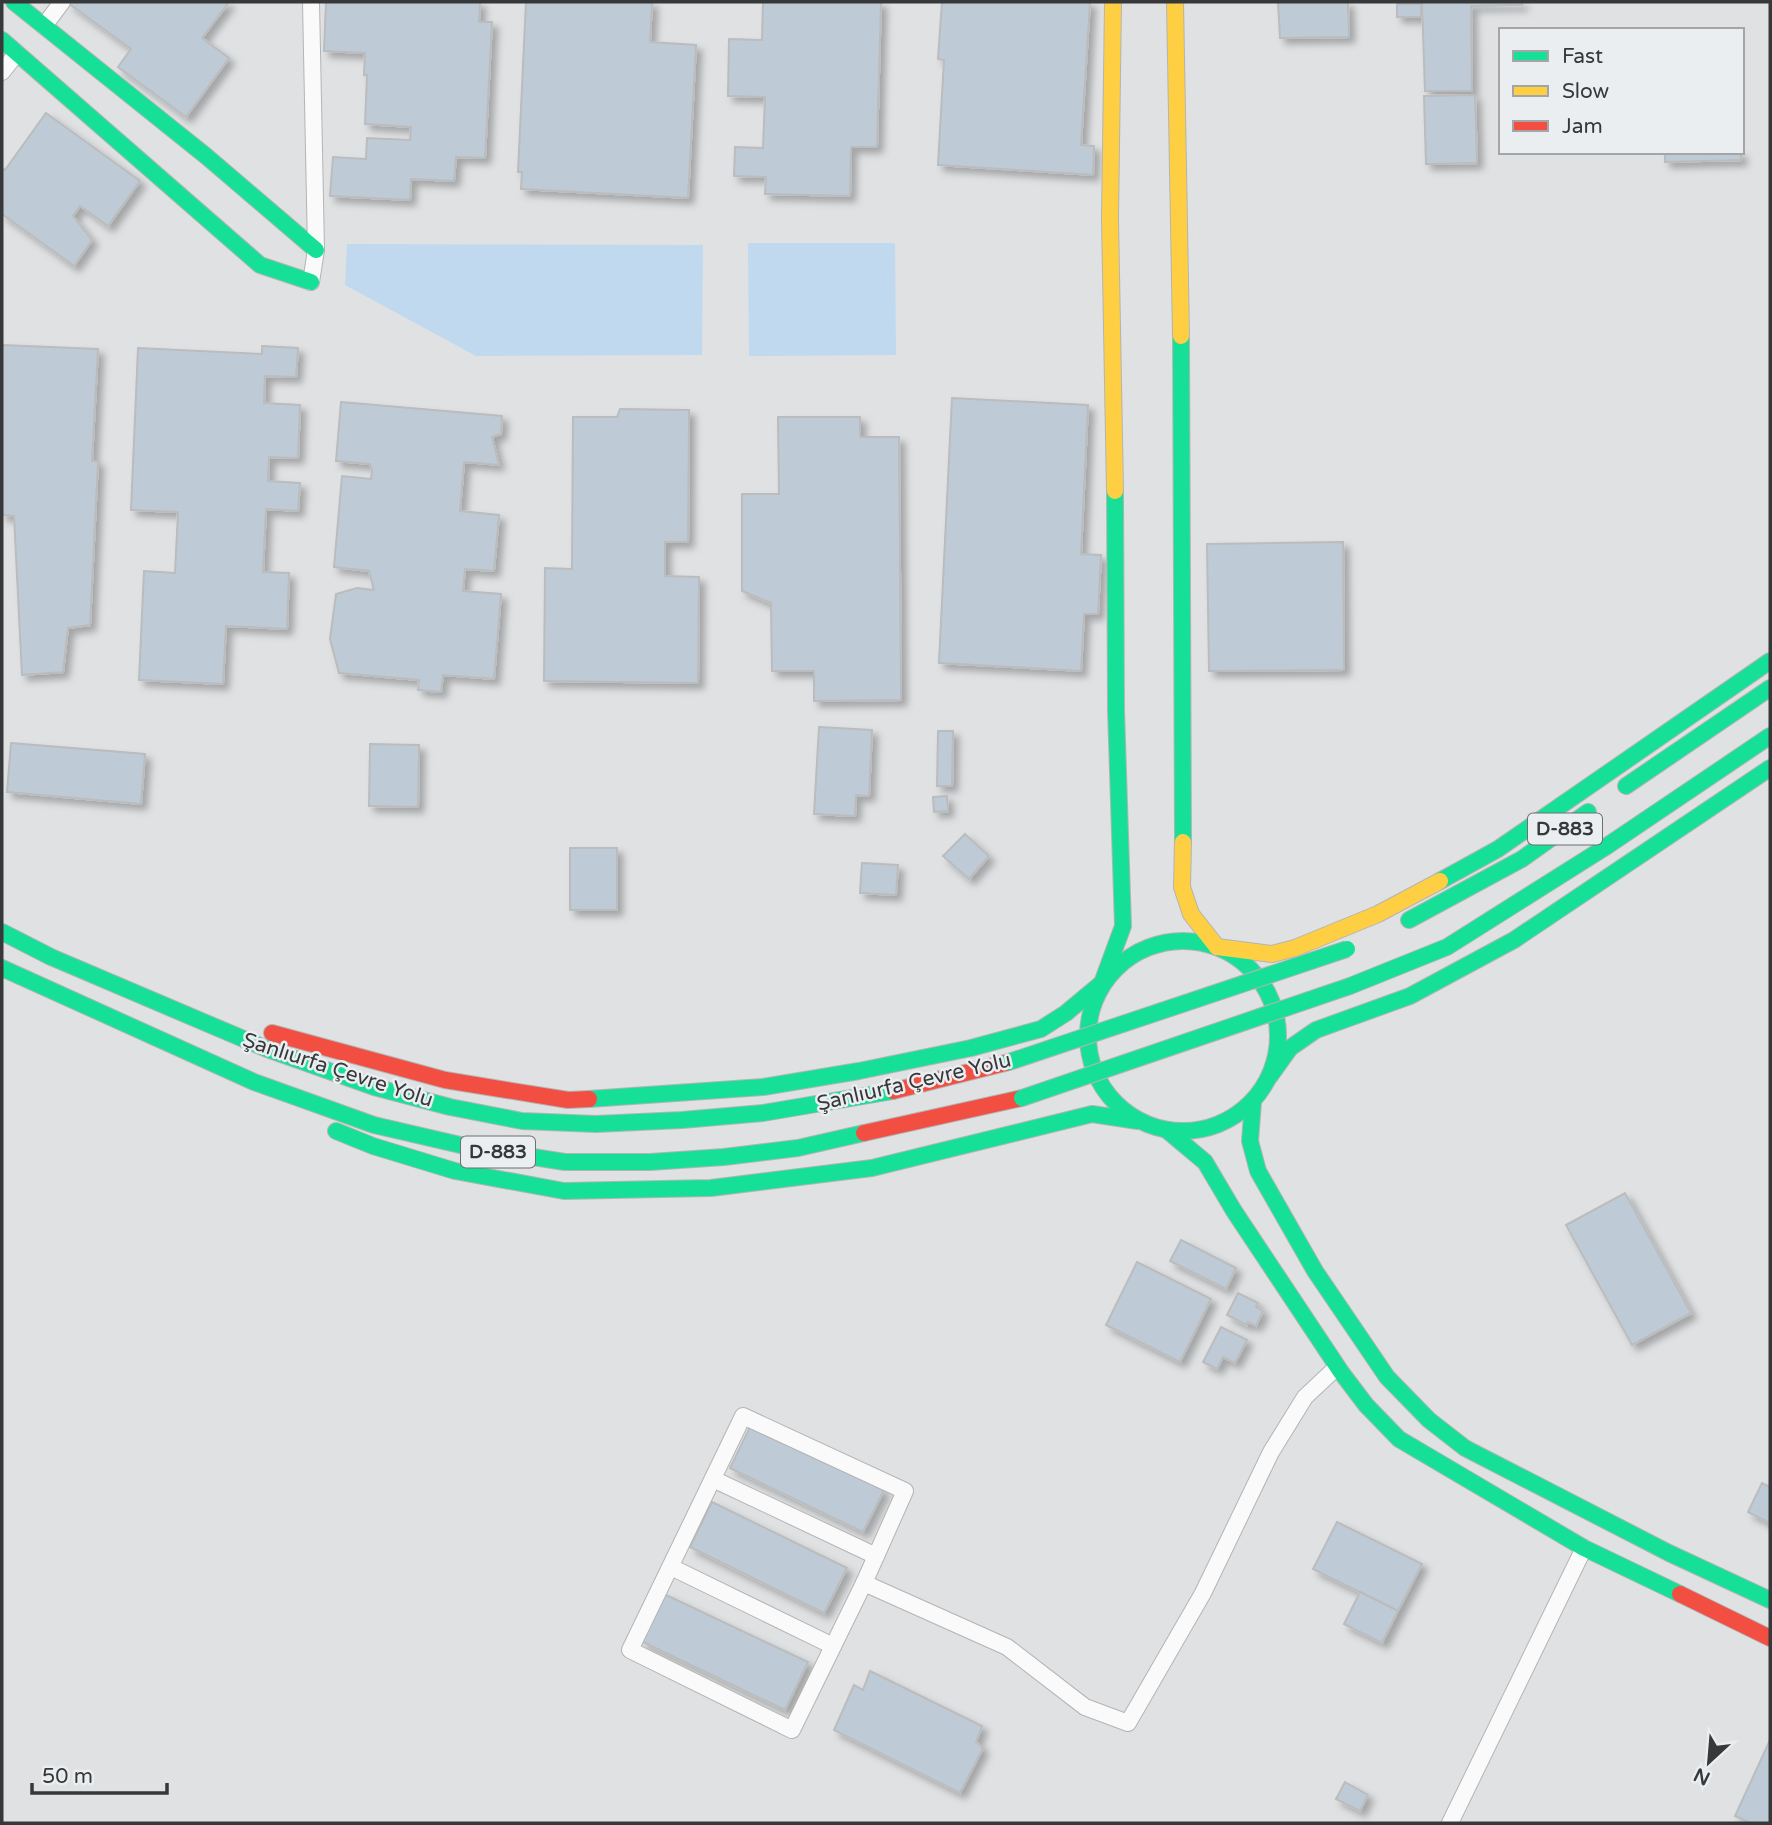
<svg xmlns="http://www.w3.org/2000/svg" width="1772" height="1825" font-family="'Varela Round',sans-serif">
<style>
.green{fill:#c0d9ef}
.building{fill:#becbd6;stroke:#bbbcbd;stroke-width:2;filter:url(#shadow)}
.lines{fill:none;stroke-linecap:round;stroke-linejoin:round}
.street-casing{stroke:#b3b4b5;stroke-width:18}
.fast-casing{stroke:#b3b4b5;stroke-width:18}
.slow-casing{stroke:#b3b4b5;stroke-width:18}
.jam-casing{stroke:#b3b4b5;stroke-width:18}
.street{stroke:#fafafb;stroke-width:16}
.fast{stroke:#16e098;stroke-width:16}
.slow{stroke:#ffcf43;stroke-width:16}
.jam{stroke:#f24e42;stroke-width:16}
.fast-bridge-casing{stroke:#b3b4b5;stroke-width:18;stroke-linecap:butt}
.fast-bridge{stroke:#16e098;stroke-width:16}
.labels{text-anchor:middle;dominant-baseline:central;stroke-width:5;stroke-linejoin:round;paint-order:stroke}
.shield{fill:#ebeef1;stroke:#6d6f70;stroke-width:2}
.shield-label{font-size:19px;font-weight:bold;fill:#373839}
.street-label{font-size:21px;fill:#373839;stroke:#ebeef1}
</style>
<defs>
<filter id="shadow"><feDropShadow dx="5.5" dy="5.5" stdDeviation="3.5" flood-color="#0004"/></filter>
</defs>
<rect width="100%" height="100%" fill="#dfe1e3"/>
<!-- green -->
<g class="green">
<path d="M 748,243 L 895,243 L 896,355 L 749,356 Z"/>
<path d="M 347,244 L 703,245 L 702,355 L 476,356 L 345,285 Z"/>
</g>
<!-- building -->
<g class="building">
<path d="M 70,2 L 229,2 L 202,38 L 229,58 L 186,117 L 118,67 L 131,49 L 68,3 Z"/>
<path d="M 326,2 L 480,2 L 479,22 L 492,22 L 485,158 L 456,157 L 454,181 L 411,179 L 410,200 L 330,196 L 333,157 L 366,159 L 367,138 L 410,140 L 411,127 L 365,124 L 367,75 L 364,75 L 365,53 L 324,51 Z"/>
<path d="M 526,2 L 652,2 L 650,42 L 696,45 L 688,198 L 521,189 L 522,172 L 518,172 Z"/>
<path d="M 763,2 L 881,2 L 877,147 L 851,147 L 850,196 L 765,194 L 766,177 L 734,176 L 735,147 L 763,148 L 765,97 L 728,96 L 729,39 L 762,40 Z"/>
<path d="M 942,2 L 1090,2 L 1081,145 L 1094,146 L 1093,175 L 938,165 L 944,60 L 938,59 Z"/>
<path d="M 1278,2 L 1348,2 L 1349,37 L 1280,38 Z"/>
<path d="M 1422,2 L 1522,2 L 1522,5 L 1471,6 L 1472,91 L 1425,91 Z"/>
<rect x="1397" y="4" width="24" height="13"/>
<path d="M 1475,95 L 1477,163 L 1426,164 L 1424,96 Z"/>
<path d="M 46,113 L 140,181 L 108,226 L 80,206 L 73,216 L 92,240 L 74,266 L 2,214 L 2,168 L 5,170 Z"/>
<path d="M 1665,152 L 1741,152 L 1741,160 L 1665,162 Z"/>
<path d="M 2,345 L 98,349 L 92,461 L 98,461 L 90,625 L 68,628 L 63,672 L 22,675 L 14,516 L 2,515 Z"/>
<path d="M 262,346 L 298,348 L 296,377 L 265,376 L 264,403 L 300,405 L 298,458 L 269,457 L 268,481 L 300,483 L 298,511 L 266,509 L 263,572 L 289,573 L 287,629 L 226,626 L 223,684 L 139,680 L 144,571 L 175,573 L 178,512 L 131,510 L 138,348 L 262,354 Z"/>
<path d="M 952,398 L 1088,405 L 1081,554 L 1101,555 L 1098,614 L 1084,614 L 1081,671 L 939,663 Z"/>
<path d="M 341,402 L 502,416 L 501,434 L 492,437 L 499,465 L 464,462 L 460,511 L 499,515 L 494,571 L 465,569 L 463,591 L 501,594 L 494,679 L 443,675 L 441,692 L 418,690 L 419,680 L 339,673 L 330,639 L 336,594 L 357,588 L 374,590 L 369,571 L 334,567 L 342,476 L 371,479 L 372,471 L 370,464 L 336,461 Z"/>
<path d="M 620,409 L 689,410 L 688,542 L 665,542 L 665,576 L 699,577 L 698,683 L 544,681 L 545,568 L 572,569 L 573,417 L 617,417 Z"/>
<path d="M 778,417 L 860,417 L 860,437 L 899,437 L 901,700 L 814,701 L 814,671 L 772,671 L 771,603 L 742,591 L 742,494 L 779,494 Z"/>
<path d="M 1343,542 L 1344,670 L 1209,671 L 1207,544 Z"/>
<path d="M 819,727 L 872,730 L 869,796 L 856,795 L 855,816 L 814,814 Z"/>
<path d="M 938,731 L 953,731 L 952,786 L 937,786 Z"/>
<path d="M 11,743 L 145,754 L 141,804 L 7,792 Z"/>
<path d="M 370,744 L 419,745 L 418,807 L 369,806 Z"/>
<path d="M 947,796 L 948,811 L 934,812 L 933,797 Z"/>
<path d="M 965,834 L 989,856 L 969,879 L 943,856 Z"/>
<rect x="570" y="848" width="47" height="62"/>
<path d="M 862,863 L 898,865 L 896,895 L 860,893 Z"/>
<path d="M 1625,1193 L 1691,1313 L 1632,1345 L 1566,1225 Z"/>
<path d="M 1181,1240 L 1236,1268 L 1226,1289 L 1170,1261 Z"/>
<path d="M 1137,1262 L 1211,1299 L 1180,1362 L 1106,1325 Z"/>
<path d="M 1238,1293 L 1258,1303 L 1256,1307 L 1263,1311 L 1256,1326 L 1248,1322 L 1247,1325 L 1227,1315 Z"/>
<path d="M 1221,1327 L 1247,1340 L 1235,1363 L 1223,1357 L 1217,1369 L 1203,1362 Z"/>
<path d="M 751,1425 L 884,1490 L 863,1532 L 730,1468 Z"/>
<path d="M 1762,1483 L 1770,1487 L 1770,1523 L 1748,1512 Z"/>
<path d="M 712,1502 L 847,1568 L 824,1613 L 690,1547 Z"/>
<path d="M 1337,1522 L 1422,1564 L 1398,1611 L 1313,1569 Z"/>
<path d="M 1360,1592 L 1398,1611 L 1382,1643 L 1344,1624 Z"/>
<path d="M 664,1594 L 808,1662 L 785,1710 L 641,1641 Z"/>
<path d="M 870,1671 L 982,1726 L 976,1742 L 983,1748 L 960,1793 L 834,1730 L 854,1685 L 863,1690 Z"/>
<path d="M 1770,1740 L 1770,1823 L 1750,1823 L 1735,1816 Z"/>
<path d="M 1345,1782 L 1368,1795 L 1360,1811 L 1336,1799 Z"/>
</g>
<g class="lines">
<defs>
<g id="street">
<path d="M 311,2 L 316,250 L 311,282"/>
<path d="M 44,26 L 62,2"/>
<path d="M 2,72 L 17,53"/>
<path d="M 743,1416 L 905,1491 L 864,1583 L 792,1730 L 630,1650 Z"/>
<path d="M 713,1479 L 876,1556"/>
<path d="M 671,1567 L 833,1646"/>
<path d="M 864,1583 L 1007,1647 L 1085,1707 L 1128,1723 L 1203,1593 L 1271,1452 L 1305,1397 L 1337,1367"/>
<path d="M 1450,1823 L 1584,1548"/>
</g>
<g id="fast">
<path d="M 14,2 L 206,156 L 316,250"/>
<path d="M 2,40 L 260,265 L 311,282"/>
<path d="M 1181,336 L 1183,842"/>
<path d="M 1626,786 L 1770,688"/>
<path d="M 1440,881 L 1498,849 L 1770,661"/>
<path d="M 1409,920 L 1522,859 L 1588,812"/>
<path d="M 2,932 L 51,957 L 267,1049 L 374,1087 L 450,1107 L 522,1121 L 596,1124 L 682,1120 L 763,1113 L 893,1091"/>
<circle cx="1183" cy="1036" r="95"/>
<path d="M 2,968 L 254,1082 L 374,1125 L 469,1147 L 565,1162 L 650,1162 L 724,1157 L 798,1148 L 864,1133"/>
<path d="M 1102,983 L 1123,926 L 1116,710 L 1115,491"/>
<path d="M 1350,986 L 1447,947 L 1604,848 L 1770,736"/>
<path d="M 1270,1076 L 1290,1048 L 1316,1030 L 1410,996 L 1514,940 L 1770,768"/>
<path d="M 589,1099 L 763,1087 L 859,1071 L 971,1048 L 1041,1029 L 1066,1013 L 1102,983"/>
<path d="M 1253,1102 L 1250,1141 L 1258,1171 L 1315,1271 L 1387,1377 L 1429,1420 L 1465,1448 L 1669,1553 L 1770,1600"/>
<path d="M 336,1131 L 373,1146 L 455,1171 L 564,1191 L 711,1188 L 872,1168 L 1092,1114 L 1138,1121"/>
<path d="M 1168,1131 L 1205,1162 L 1234,1211 L 1341,1372 L 1366,1405 L 1399,1439 L 1584,1548 L 1680,1594"/>
</g>
<g id="slow">
<path d="M 1113,2 L 1110,219 L 1115,491"/>
<path d="M 1175,2 L 1181,336"/>
<path d="M 1183,842 L 1182,887 L 1191,914 L 1217,947"/>
<path d="M 1217,947 L 1272,954 L 1295,948 L 1378,914 L 1440,881"/>
</g>
<g id="jam">
<path d="M 272,1033 L 445,1080 L 568,1100 L 589,1099"/>
<path d="M 893,1091 L 1009,1062"/>
<path d="M 864,1133 L 1022,1098"/>
<path d="M 1680,1594 L 1770,1638"/>
</g>
</defs>
<!-- street casing -->
<use href="#street" class="street-casing"/>
<!-- fast casing -->
<use href="#fast" class="fast-casing"/>
<!-- slow casing -->
<use href="#slow" class="slow-casing"/>
<!-- jam casing -->
<use href="#jam" class="jam-casing"/>
<!-- street -->
<use href="#street" class="street"/>
<!-- fast -->
<use href="#fast" class="fast"/>
<!-- slow -->
<use href="#slow" class="slow"/>
<!-- jam -->
<use href="#jam" class="jam"/>
<defs>
<g id="fast-bridge">
<path d="M 1009,1062 L 1347,949"/>
<path d="M 1022,1098 L 1350,986"/>
</g>
</defs>
<!-- fast-bridge casing -->
<use href="#fast-bridge" class="fast-bridge-casing"/>
<!-- fast-bridge -->
<use href="#fast-bridge" class="fast-bridge"/>
</g>
<g class="labels">
<!-- shield labels -->
<g class="shield">
<rect x="1528" y="813.5" width="74" height="31" rx="5"/>
<rect x="461" y="1136.5" width="74" height="31" rx="5"/>
</g>
<g class="shield-label">
<text x="1565" y="829">D-883</text>
<text x="498" y="1152">D-883</text>
</g>
<!-- street labels -->
<g class="street-label">
<text transform="translate(338 1070) rotate(18)">Şanlıurfa Çevre Yolu</text>
<text transform="translate(914 1082) rotate(-13)">Şanlıurfa Çevre Yolu</text>
</g>
</g>
<!-- border -->
<rect width="1772" height="1825" fill="none" stroke="#373839" stroke-width="7"/>
<!-- legend -->
<rect x="1499" y="28" width="245" height="126" fill="#ebeef1" stroke="#a3a5a7" stroke-width="2"/>
<rect x="1513" y="51" width="35" height="10" fill="#16e098" stroke="#a3a5a7" stroke-width="2"/>
<text x="1562" y="63" font-size="21" fill="#373839">Fast</text>
<rect x="1513" y="86" width="35" height="10" fill="#ffcf43" stroke="#a3a5a7" stroke-width="2"/>
<text x="1562" y="98" font-size="21" fill="#373839">Slow</text>
<rect x="1513" y="121" width="35" height="10" fill="#f24e42" stroke="#a3a5a7" stroke-width="2"/>
<text x="1562" y="133" font-size="21" fill="#373839">Jam</text>
<!-- north arrow -->
<g transform="translate(1709 1762) rotate(206)" stroke="#ebeef1" stroke-width="5" paint-order="stroke">
<path d="M0-5L12 26L0 18L-12 26Z" fill="#373839"/>
<text y="-10" font-size="19" font-weight="bold" text-anchor="middle" fill="#373839">N</text>
</g>
<!-- scale -->
<path d="M32 1783v10h135v-10" fill="none" stroke="#373839" stroke-width="3.5"/>
<text x="42" y="1783" font-size="21" fill="#373839" stroke="#ebeef1" stroke-width="5" paint-order="stroke">50 m</text>
</svg>
